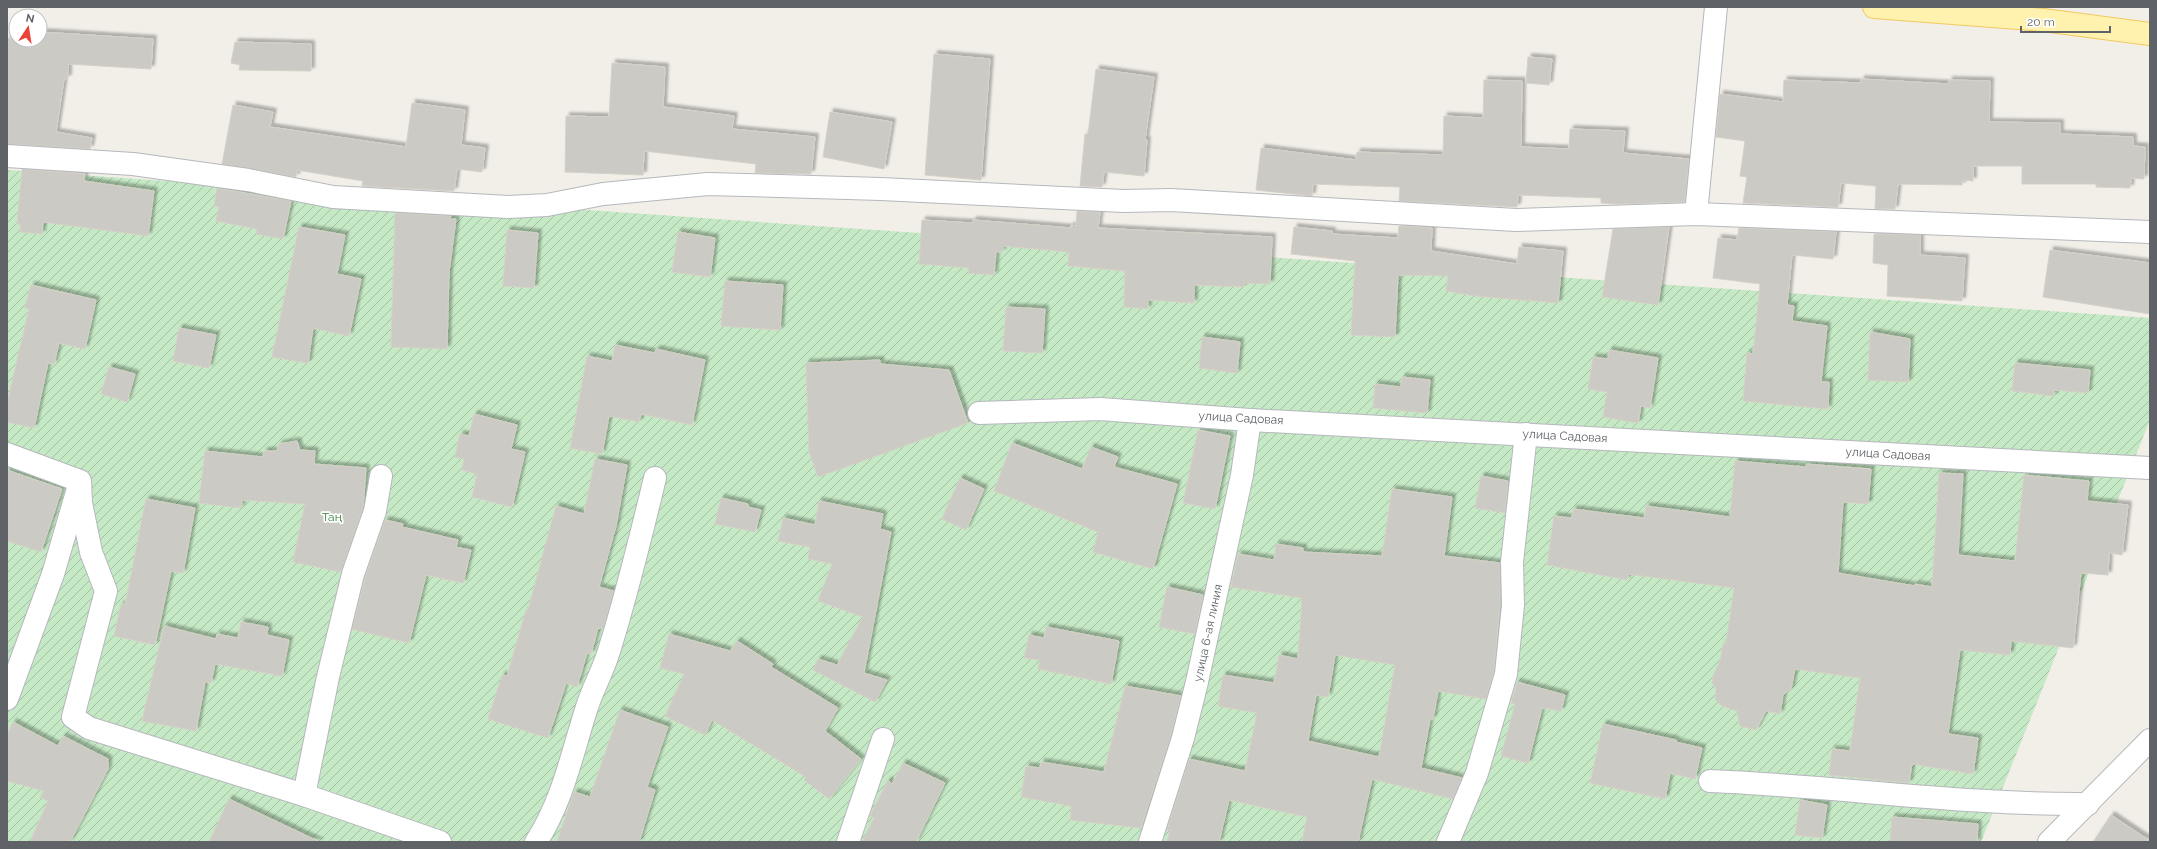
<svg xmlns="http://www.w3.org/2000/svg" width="2157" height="849" font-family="Raleway,sans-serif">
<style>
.garden{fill:url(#garden-furrows)}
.building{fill:#cccac5;stroke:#d6d1c6;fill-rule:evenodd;filter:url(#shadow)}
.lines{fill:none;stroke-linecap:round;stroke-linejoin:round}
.minor-casing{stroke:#b5b8bc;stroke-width:24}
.major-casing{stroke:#f2c960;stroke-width:24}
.minor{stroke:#fff;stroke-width:22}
.major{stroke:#fff2af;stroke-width:22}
.labels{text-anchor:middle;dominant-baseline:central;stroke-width:3.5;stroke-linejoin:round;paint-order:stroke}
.street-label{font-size:12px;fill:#5f6368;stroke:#fff}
.park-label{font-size:12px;fill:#348238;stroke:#fff}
</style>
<defs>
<pattern id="garden-furrows" width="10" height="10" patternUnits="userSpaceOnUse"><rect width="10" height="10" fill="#c5e8c5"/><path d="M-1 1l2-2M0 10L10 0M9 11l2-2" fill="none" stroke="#a3c0a4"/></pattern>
<filter id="shadow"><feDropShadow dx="3.5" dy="-3.5" stdDeviation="1" flood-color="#0004"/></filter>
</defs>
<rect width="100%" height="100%" fill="#f1efe8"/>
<!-- garden -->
<path class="garden" d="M 7,170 L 2150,318 L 2150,420 L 1981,842 L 7,842 Z"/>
<!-- building -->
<g class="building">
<path d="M 40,32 L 153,39 L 151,69 L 68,64 L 68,78 L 64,79 L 56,132 L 92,138 L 90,149 L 7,144 L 7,39 L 16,36 L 16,40 L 40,40 Z"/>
<path d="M 235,42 L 311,44 L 311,71 L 239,70 L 240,65 L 231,63 Z"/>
<path d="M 934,54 L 990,59 L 981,180 L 925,175 Z"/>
<path d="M 1528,57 L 1552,59 L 1549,85 L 1526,83 Z"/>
<path d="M 612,63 L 665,67 L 663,107 L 734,116 L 732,129 L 815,137 L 811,174 L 755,173 L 756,164 L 644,151 L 643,175 L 565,172 L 566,116 L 609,117 Z"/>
<path d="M 1096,69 L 1154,77 L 1145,140 L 1147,140 L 1144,176 L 1104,172 L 1102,187 L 1080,186 L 1085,134 L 1088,134 Z"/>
<path d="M 1861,79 L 1949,84 L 1949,80 L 1990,81 L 1989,122 L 2060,123 L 2060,134 L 2133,137 L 2133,146 L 2145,147 L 2144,179 L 2131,178 L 2130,188 L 2096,187 L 2096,184 L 2022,184 L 2022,166 L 1973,166 L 1973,181 L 1962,180 L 1962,185 L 1898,184 L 1895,209 L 1875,209 L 1876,186 L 1841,183 L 1838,207 L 1743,203 L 1747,177 L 1740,176 L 1745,141 L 1716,137 L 1720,94 L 1783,102 L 1784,80 L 1861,83 Z"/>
<path d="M 1484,80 L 1522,81 L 1521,147 L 1569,149 L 1570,129 L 1625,131 L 1623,153 L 1689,159 L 1685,202 L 1616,204 L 1601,203 L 1601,198 L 1518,195 L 1517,207 L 1399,201 L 1400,187 L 1313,184 L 1312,196 L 1256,190 L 1261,148 L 1356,160 L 1357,152 L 1443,155 L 1444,116 L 1483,118 Z"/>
<path d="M 412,103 L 465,110 L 461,145 L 485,148 L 482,172 L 457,169 L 454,191 L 362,186 L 363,181 L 297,170 L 296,177 L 222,164 L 233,105 L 273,112 L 270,127 L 406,147 Z"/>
<path d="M 830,112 L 892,122 L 884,169 L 823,157 Z"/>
<path d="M 22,169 L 85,174 L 84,181 L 154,191 L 148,236 L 43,222 L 42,234 L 20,232 L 20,224 L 17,224 Z"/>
<path d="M 217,188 L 291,201 L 283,239 L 256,234 L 257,229 L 216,221 L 219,207 L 214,206 Z"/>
<path d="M 1077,211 L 1100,212 L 1098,228 L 1272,237 L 1270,284 L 1244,283 L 1244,287 L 1194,285 L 1194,303 L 1148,300 L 1148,309 L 1124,307 L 1125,271 L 1068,266 L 1069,252 L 1003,246 L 1002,252 L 996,252 L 994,275 L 968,273 L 969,268 L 919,264 L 922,220 L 972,223 L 973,220 L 1071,228 L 1071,225 L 1076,226 Z"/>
<path d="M 395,213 L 451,216 L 450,219 L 456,219 L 449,272 L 447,349 L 391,347 Z"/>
<path d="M 1399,226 L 1432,228 L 1431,251 L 1517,264 L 1519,247 L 1563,251 L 1558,303 L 1475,296 L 1446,291 L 1448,276 L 1398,275 L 1395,337 L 1351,335 L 1355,261 L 1291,254 L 1294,227 L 1332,231 L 1332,234 L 1398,238 Z"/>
<path d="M 299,227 L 345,235 L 337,274 L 361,279 L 349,336 L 313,328 L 308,363 L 272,357 Z"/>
<path d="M 1669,227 L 1658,305 L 1602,297 L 1613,229 Z"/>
<path d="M 1739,228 L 1836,232 L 1833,259 L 1792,255 L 1787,305 L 1794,306 L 1792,321 L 1827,326 L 1821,382 L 1829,382 L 1828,409 L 1743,401 L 1747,353 L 1753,354 L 1760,284 L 1713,278 L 1718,238 L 1737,240 Z"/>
<path d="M 507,230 L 538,233 L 534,288 L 503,286 Z"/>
<path d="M 678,232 L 715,238 L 710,277 L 672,272 Z"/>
<path d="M 1874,234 L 1920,235 L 1920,255 L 1965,258 L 1962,301 L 1887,296 L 1888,265 L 1873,263 Z"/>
<path d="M 2050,250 L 2150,263 L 2150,314 L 2043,297 Z"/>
<path d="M 725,281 L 783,285 L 780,330 L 721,326 Z"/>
<path d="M 31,285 L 96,300 L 85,349 L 59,343 L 54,364 L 48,363 L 34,428 L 7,422 L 7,403 L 29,309 L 25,308 Z"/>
<path d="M 1006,307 L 1045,309 L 1042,353 L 1003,351 Z"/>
<path d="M 179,328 L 216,335 L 209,368 L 173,361 Z"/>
<path d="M 1870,332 L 1910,339 L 1908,382 L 1868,380 Z"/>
<path d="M 1202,337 L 1240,342 L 1237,373 L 1199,368 Z"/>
<path d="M 615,345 L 655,353 L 656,349 L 705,360 L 692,425 L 641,414 L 639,422 L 609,416 L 602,454 L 570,448 L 587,356 L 612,361 Z"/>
<path d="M 1609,350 L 1658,358 L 1650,408 L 1641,406 L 1638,423 L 1603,417 L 1607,392 L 1588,389 L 1593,357 L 1608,359 Z"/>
<path d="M 880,360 L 880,364 L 949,370 L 968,423 L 818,477 L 809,452 L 806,363 Z"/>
<path d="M 2015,363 L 2090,370 L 2088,393 L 2054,390 L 2054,396 L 2012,391 Z"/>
<path d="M 109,367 L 135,374 L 127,402 L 101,394 Z"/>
<path d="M 1402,377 L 1430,380 L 1427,413 L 1373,408 L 1375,384 L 1401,387 Z"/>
<path d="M 474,414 L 517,425 L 511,449 L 525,452 L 512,507 L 472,497 L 477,474 L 462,470 L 464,459 L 455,457 L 460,434 L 469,436 Z"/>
<path d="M 1198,430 L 1230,436 L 1215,509 L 1183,503 Z"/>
<path d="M 297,441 L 300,450 L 315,451 L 314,464 L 366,468 L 363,508 L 341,572 L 293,562 L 305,504 L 242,500 L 241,508 L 199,503 L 205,451 L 263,457 L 264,451 L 277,451 L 279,444 Z"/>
<path d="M 1012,443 L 1082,469 L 1091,447 L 1118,457 L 1114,467 L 1177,484 L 1153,569 L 1093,552 L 1098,532 L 994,491 Z"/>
<path d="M 595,459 L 627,465 L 616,526 L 599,587 L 614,591 L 603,629 L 598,628 L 591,654 L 587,653 L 577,687 L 566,683 L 548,738 L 488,719 L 502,675 L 507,676 L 526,610 L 528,610 L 556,506 L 584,514 Z"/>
<path d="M 1735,461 L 1806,467 L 1806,464 L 1871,469 L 1868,504 L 1843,502 L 1838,573 L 1915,586 L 1915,584 L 1932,587 L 1939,473 L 1963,474 L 1958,555 L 2015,561 L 2024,475 L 2089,481 L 2087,501 L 2128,505 L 2122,555 L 2109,553 L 2108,575 L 2081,573 L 2073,648 L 2011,641 L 2010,655 L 1960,650 L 1948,734 L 1978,738 L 1973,774 L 1912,764 L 1909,783 L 1829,775 L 1832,749 L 1850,751 L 1860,678 L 1795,669 L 1791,689 L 1783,695 L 1780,714 L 1766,711 L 1756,730 L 1740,726 L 1737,711 L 1722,706 L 1715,699 L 1716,689 L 1712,683 L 1713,676 L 1720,661 L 1723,644 L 1726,644 L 1734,588 L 1628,574 L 1627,580 L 1547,565 L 1554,516 L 1572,518 L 1573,509 L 1644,518 L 1646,506 L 1730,517 Z"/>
<path d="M 7,470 L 62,489 L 41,552 L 7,541 Z"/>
<path d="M 1481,476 L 1508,481 L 1505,513 L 1475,508 Z"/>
<path d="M 960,478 L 984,489 L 966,530 L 942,519 Z"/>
<path d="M 1392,489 L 1452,497 L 1444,556 L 1500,563 L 1500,605 L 1494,672 L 1486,699 L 1438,691 L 1433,719 L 1430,719 L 1421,768 L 1462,778 L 1453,799 L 1372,779 L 1358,842 L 1302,842 L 1307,817 L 1229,800 L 1219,842 L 1167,842 L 1170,830 L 1167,830 L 1189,759 L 1245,771 L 1257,713 L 1218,706 L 1223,675 L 1274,683 L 1279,655 L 1298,659 L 1302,598 L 1231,587 L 1238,554 L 1274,560 L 1276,544 L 1303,548 L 1303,552 L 1382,556 ZM 1335,655 L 1395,665 L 1379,757 L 1308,741 L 1316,695 L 1328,697 Z"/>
<path d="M 721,498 L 748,504 L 748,507 L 761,510 L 755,532 L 715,524 Z"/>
<path d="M 146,499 L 195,508 L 183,573 L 171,571 L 155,645 L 114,636 L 121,604 L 125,605 Z"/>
<path d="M 819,501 L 883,514 L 880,529 L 891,532 L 864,673 L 887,680 L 875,702 L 813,670 L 818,659 L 837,665 L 863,617 L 818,601 L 832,564 L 808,559 L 810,547 L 778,541 L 783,518 L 815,525 Z"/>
<path d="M 385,520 L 403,524 L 402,527 L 458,540 L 456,547 L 471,550 L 463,583 L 426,575 L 409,643 L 352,629 L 365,578 Z"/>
<path d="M 1167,587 L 1203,595 L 1195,634 L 1159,627 Z"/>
<path d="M 241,622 L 268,627 L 267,635 L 289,640 L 282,676 L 215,664 L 211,683 L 205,682 L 196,731 L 142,721 L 164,626 L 216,639 L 217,634 L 238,638 Z"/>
<path d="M 1046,627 L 1119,641 L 1111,684 L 1038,669 L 1040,660 L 1024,658 L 1029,635 L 1044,638 Z"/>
<path d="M 669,634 L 730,651 L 737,641 L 773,664 L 771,667 L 838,708 L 825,731 L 861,759 L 829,799 L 804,780 L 806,777 L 712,720 L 705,735 L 665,716 L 684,674 L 660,668 Z"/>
<path d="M 1517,682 L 1565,695 L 1561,711 L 1542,708 L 1528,763 L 1501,756 L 1515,704 L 1511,703 Z"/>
<path d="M 1125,686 L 1181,696 L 1171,735 L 1141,828 L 1070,820 L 1071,806 L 1021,797 L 1026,766 L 1040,768 L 1041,762 L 1104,772 Z"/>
<path d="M 620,710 L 668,727 L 647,787 L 655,790 L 639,842 L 557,842 L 574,792 L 590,797 Z"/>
<path d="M 13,722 L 58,746 L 63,736 L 108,759 L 108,769 L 70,842 L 30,842 L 48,801 L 40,797 L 44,791 L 7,781 L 7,735 Z"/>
<path d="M 1603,724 L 1676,740 L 1676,742 L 1702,748 L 1695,779 L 1670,773 L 1665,799 L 1590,783 Z"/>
<path d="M 903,763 L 945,783 L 916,842 L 862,842 L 874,818 L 870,816 L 888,780 L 892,784 Z"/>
<path d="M 229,799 L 320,842 L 209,842 Z"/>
<path d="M 1800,800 L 1827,805 L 1822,838 L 1795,835 Z"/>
<path d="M 2111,815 L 2150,841 L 2150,842 L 2093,842 Z"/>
<path d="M 1892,817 L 1978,824 L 1977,842 L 1890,842 Z"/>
</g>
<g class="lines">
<defs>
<g id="minor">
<path d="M 7,156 L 133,164 L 248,180 L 333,197 L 508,207 L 547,205 L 603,194 L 708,184 L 881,189 L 1124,201 L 1171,200 L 1516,220 L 1696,214 L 2150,232"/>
<path d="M 1696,214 L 1716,7"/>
<path d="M 979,413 L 1100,409 L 1250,420 L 2150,468"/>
<path d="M 7,454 L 80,481 L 81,503 L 91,552 L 106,591 L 73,717 L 89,728 L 304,795 L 440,842"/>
<path d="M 7,699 L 53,574 L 77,492"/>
<path d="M 1710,781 C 1836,786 1962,805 2088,804"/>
<path d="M 304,795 L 328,677 L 353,574 L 375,511 L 381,476"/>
<path d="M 536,842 C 562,803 572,754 586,710 C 592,690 603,671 609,651 C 627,594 641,536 655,478"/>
<path d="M 848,842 L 883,739"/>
<path d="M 1150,842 L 1183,738 L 1197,682 L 1242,475 L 1250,420"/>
<path d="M 1448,842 L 1477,773 L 1506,674 L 1513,605 L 1512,562 L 1526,434"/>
<path d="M 2049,842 L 2150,740"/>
</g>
<path id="major" d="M 1874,7 L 2043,20 L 2150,34"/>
</defs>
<!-- minor casing -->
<use href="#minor" class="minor-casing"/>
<!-- major casing -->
<use href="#major" class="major-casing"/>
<!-- minor -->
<use href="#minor" class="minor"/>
<!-- major -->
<use href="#major" class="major"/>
</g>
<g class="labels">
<!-- street labels -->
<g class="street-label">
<text transform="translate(1241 418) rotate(3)">улица Садовая</text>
<text transform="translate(1565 436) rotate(3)">улица Садовая</text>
<text transform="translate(1888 454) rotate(3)">улица Садовая</text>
<text transform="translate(1208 633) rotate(-78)">улица 6-ая линия</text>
</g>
<!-- park labels -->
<g class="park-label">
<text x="332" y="517">Таң</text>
</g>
</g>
<!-- border -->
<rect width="2157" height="849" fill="none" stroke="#5f6368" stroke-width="16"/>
<!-- north arrow -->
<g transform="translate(28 28) rotate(12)"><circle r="19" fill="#ffffff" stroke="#bfc1c3"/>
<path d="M0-3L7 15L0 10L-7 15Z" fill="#ea4335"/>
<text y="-6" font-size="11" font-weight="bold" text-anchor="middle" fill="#5f6368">N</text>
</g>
<!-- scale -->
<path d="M2021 26v6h89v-6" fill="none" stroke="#5f6368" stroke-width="2"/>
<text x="2027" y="26" font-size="12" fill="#5f6368" stroke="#ffffff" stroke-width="3" paint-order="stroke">20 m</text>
</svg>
